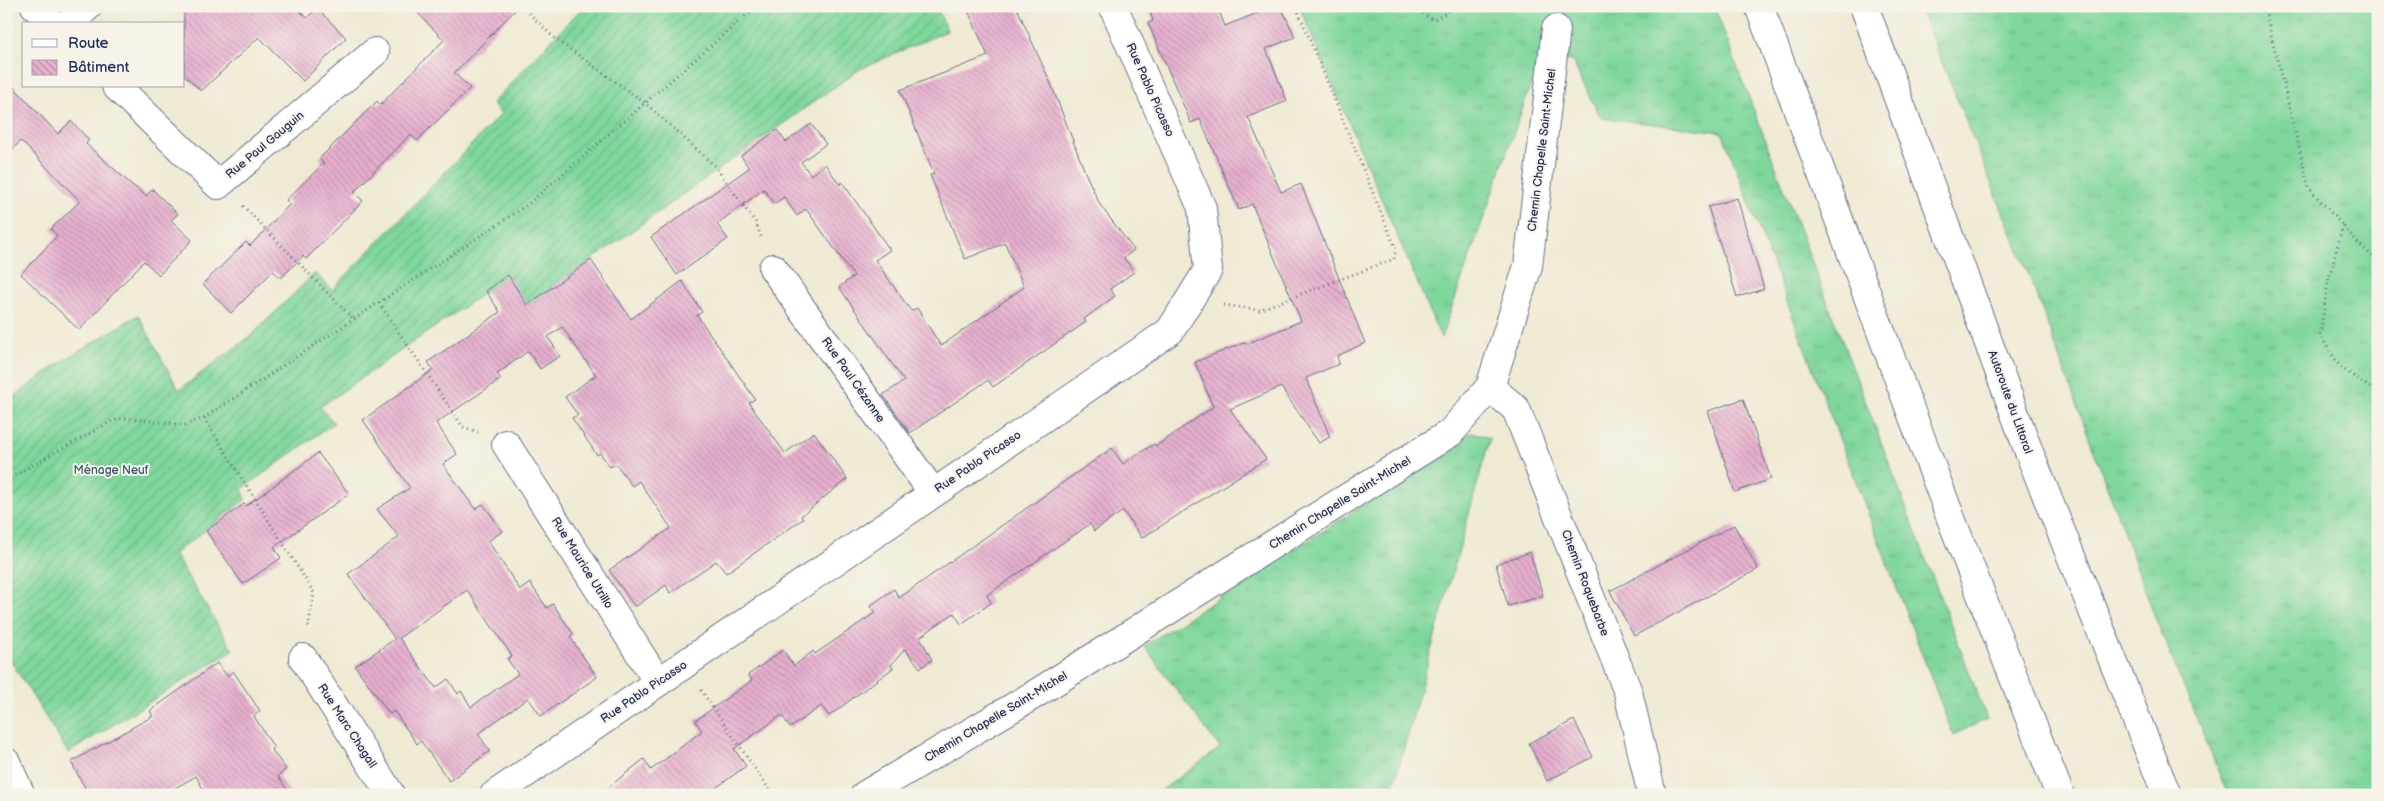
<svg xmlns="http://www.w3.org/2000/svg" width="2384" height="801" font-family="'Balsamiq Sans',sans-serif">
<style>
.grass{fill:url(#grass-tufts);stroke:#4d837d}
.garden{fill:url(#garden-furrows);stroke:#4d837d}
.building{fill:url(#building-back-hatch);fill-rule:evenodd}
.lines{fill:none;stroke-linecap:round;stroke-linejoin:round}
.street-casing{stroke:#657087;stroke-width:30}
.highway-casing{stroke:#657087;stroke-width:30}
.path{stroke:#657087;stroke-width:3;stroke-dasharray:1 4;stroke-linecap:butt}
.street{stroke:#fff;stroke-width:28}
.highway{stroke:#fff;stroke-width:28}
.labels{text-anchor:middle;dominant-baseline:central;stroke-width:4;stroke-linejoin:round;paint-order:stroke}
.street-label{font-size:12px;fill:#1b2f5e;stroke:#f7f3e8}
.park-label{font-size:12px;fill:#34596e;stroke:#f7f3e8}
</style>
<defs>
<pattern id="grass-tufts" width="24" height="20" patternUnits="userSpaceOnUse" patternTransform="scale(1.25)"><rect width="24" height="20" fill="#7fd79c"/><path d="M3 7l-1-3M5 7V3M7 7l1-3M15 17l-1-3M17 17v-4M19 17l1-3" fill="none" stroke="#6db989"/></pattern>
<pattern id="garden-furrows" width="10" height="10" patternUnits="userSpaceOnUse" patternTransform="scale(1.25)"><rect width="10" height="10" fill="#7fd79c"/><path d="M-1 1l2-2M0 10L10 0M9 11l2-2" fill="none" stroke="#6db989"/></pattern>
<pattern id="building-back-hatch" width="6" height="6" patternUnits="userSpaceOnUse" patternTransform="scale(1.25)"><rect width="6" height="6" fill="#e7afce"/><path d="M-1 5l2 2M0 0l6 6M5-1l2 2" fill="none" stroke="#ba8faa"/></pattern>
</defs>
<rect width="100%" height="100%" fill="#f7f3e8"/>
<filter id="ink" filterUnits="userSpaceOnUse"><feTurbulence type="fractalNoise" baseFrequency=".02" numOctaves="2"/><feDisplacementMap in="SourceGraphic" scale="10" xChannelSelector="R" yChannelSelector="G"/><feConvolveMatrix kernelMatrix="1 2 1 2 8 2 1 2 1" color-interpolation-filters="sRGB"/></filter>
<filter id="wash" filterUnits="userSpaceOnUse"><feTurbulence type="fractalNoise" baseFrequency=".0096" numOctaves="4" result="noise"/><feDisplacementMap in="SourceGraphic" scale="20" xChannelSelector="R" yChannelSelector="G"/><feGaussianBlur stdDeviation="1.12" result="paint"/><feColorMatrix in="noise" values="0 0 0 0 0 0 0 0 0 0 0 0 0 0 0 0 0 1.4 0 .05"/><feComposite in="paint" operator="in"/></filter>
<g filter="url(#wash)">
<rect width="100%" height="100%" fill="#efead3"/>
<!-- grass -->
<g class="grass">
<path d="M 1299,6 L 1714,6 L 1987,719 L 1953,735 L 1722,132 L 1601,118 L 1572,61 L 1540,59 L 1441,338 Z"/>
<path d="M 1919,6 L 2378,6 L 2378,795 L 2228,795 L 2155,617 L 2036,293 Z"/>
<path d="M 1472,432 L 1490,438 L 1391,795 L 1155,795 L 1220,748 L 1144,646 L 1424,466 Z"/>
</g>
<!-- garden -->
<path class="garden" d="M 584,6 L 937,6 L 947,31 L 860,69 L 525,307 L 508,276 L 320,407 L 334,423 L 242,489 L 246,499 L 174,554 L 233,650 L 68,753 L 6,653 L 6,403 L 58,364 L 138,315 L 179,390 L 253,334 L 315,273 L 332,290 L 501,114 L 492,103 Z"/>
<g id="blocks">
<!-- building -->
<g class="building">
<path d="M 184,6 L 295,6 L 307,18 L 317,8 L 346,38 L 303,81 L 259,37 L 201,91 L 184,75 Z"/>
<path d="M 411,6 L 519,6 L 454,73 L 470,88 L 417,141 L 410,135 L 354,192 L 363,201 L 306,259 L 303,256 L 281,278 L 273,271 L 231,313 L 203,284 L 246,242 L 250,246 L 290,204 L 286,200 L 324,163 L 319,159 L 377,101 L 380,105 L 444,40 Z"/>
<path d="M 966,6 L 1016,6 L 1051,84 L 1085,172 L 1100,205 L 1134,250 L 1124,258 L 1134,272 L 1110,289 L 1115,296 L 1084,319 L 1086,322 L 993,387 L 988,380 L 910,433 L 883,395 L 904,381 L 839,287 L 854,276 L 806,209 L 797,216 L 784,197 L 774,204 L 764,189 L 717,224 L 728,239 L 677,275 L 651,237 L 749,168 L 741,156 L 777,130 L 786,142 L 811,124 L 826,144 L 801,162 L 811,175 L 825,164 L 840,185 L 842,182 L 890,250 L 875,260 L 911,311 L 917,308 L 941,346 L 1024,287 L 1005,243 L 965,259 L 930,175 L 934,174 L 900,90 L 988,56 Z"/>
<path d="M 1148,6 L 1217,6 L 1225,26 L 1275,6 L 1281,6 L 1295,37 L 1266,49 L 1287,101 L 1248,117 L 1281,192 L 1301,184 L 1365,343 L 1337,356 L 1339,364 L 1306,378 L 1330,437 L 1319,443 L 1281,387 L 1230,409 L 1266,459 L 1142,538 L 1123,511 L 1094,531 L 1090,524 L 987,595 L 991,603 L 961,624 L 954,613 L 920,637 L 932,660 L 920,668 L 905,649 L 891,665 L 893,668 L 829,716 L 821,706 L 790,728 L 782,715 L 734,749 L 746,766 L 706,795 L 599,795 L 644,759 L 651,770 L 702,731 L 695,721 L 752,680 L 748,675 L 783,650 L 794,666 L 813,651 L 815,654 L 876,612 L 870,606 L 894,589 L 899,598 L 1112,448 L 1123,464 L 1154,444 L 1156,446 L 1213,407 L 1195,362 L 1246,342 L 1246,344 L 1301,321 L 1252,204 L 1239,210 L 1200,119 L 1191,123 L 1148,23 L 1153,21 Z"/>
<path d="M 6,79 L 58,134 L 71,121 L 89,140 L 86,144 L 132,185 L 146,196 L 152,189 L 178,214 L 171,220 L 192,240 L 159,275 L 144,261 L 79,330 L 21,274 L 57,236 L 51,229 L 80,201 L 21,141 L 6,155 Z"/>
<path d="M 1737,198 L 1764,289 L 1737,297 L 1708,207 Z"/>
<path d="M 591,260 L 631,319 L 682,281 L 702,312 L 697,315 L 755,399 L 749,403 L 785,453 L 814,432 L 847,479 L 801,516 L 803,519 L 726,573 L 716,561 L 670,593 L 666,585 L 635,607 L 609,570 L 671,528 L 639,481 L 632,486 L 616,464 L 610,467 L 600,453 L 597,455 L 572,418 L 578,415 L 565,397 L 596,375 L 562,327 L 548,337 L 560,356 L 540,369 L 528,351 L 497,374 L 501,379 L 436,423 L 457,454 L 443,464 L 475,509 L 483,504 L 503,531 L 488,541 L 520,590 L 530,583 L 547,608 L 553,604 L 573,634 L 570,637 L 597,677 L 541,716 L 528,698 L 478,734 L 490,751 L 449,781 L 421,741 L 417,744 L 394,711 L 390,714 L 355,666 L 395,639 L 348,574 L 399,537 L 377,509 L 410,488 L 363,420 L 433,370 L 428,362 L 500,312 L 486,291 L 508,275 L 527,305 ZM 467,590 L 512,656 L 507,659 L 518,674 L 471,707 L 461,691 L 458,694 L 448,679 L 436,688 L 399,638 Z"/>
<path d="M 1743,399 L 1771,479 L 1735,492 L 1708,411 Z"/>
<path d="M 318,453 L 349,494 L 274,547 L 281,558 L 243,584 L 206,531 L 244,504 L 246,506 Z"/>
<path d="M 1734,525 L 1758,569 L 1634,636 L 1610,591 Z"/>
<path d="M 1530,552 L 1543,596 L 1508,606 L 1496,564 Z"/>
<path d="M 217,663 L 227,676 L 233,671 L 260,711 L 254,716 L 274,748 L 271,749 L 286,769 L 278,776 L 291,795 L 206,795 L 196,776 L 163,795 L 89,795 L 71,762 L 153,716 L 150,711 Z"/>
<path d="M 1574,720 L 1593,757 L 1547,781 L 1529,743 Z"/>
</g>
</g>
</g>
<g filter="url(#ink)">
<use href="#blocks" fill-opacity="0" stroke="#657087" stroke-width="1"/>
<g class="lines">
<defs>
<g id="street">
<path d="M 35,6 L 52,24"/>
<path d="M 69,24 L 88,6"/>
<path d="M 116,86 L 218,185 L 375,52"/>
<path d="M 773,268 L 933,493"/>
<path d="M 1490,387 L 1516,409 L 1628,692 L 1652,795"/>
<path d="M 506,444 L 658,682"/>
<path d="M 303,658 L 391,795"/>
<path d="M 6,762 L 21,795"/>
<path d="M 494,795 L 1170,331 L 1208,270 L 1202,208 L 1113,6"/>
<path d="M 865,795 L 1032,696 L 1450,433 L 1490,387 L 1528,266 L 1556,29"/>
</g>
<g id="highway">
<path d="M 1759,6 L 1950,516 L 2060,795"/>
<path d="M 1864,6 L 2029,452 L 2167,795"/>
</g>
</defs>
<!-- street casing -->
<use href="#street" class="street-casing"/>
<!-- highway casing -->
<use href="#highway" class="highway-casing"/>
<!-- path -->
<g class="path">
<path d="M 522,6 L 554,38 L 644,102 L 714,165 L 756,223 L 762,239"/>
<path d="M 1409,6 L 1434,20 L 1458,6"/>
<path d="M 2264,6 L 2309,188 L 2361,246 L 2378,261"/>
<path d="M 243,206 L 354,320"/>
<path d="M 2343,226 L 2328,282 L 2320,335 L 2340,367 L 2378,393"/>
<path d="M 379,303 L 463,427 L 478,432"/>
<path d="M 1224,305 L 1259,310 L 1394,259 L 1396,249 L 1296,6"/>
<path d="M 204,418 L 314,593 L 308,628"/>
<path d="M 6,480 L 112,421 L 124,418 L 185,425 L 204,418 L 527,205 L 757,6"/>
<path d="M 701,690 L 773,795"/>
</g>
<!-- street -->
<use href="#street" class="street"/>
<!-- highway -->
<use href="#highway" class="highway"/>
</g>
</g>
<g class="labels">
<!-- street labels -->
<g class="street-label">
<text transform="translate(1150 90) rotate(66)">Rue Pablo Picasso</text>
<text transform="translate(265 145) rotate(-40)">Rue Paul Gauguin</text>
<text transform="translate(1542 150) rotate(-83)">Chemin Chapelle Saint-Michel</text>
<text transform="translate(853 380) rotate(55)">Rue Paul Cézanne</text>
<text transform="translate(2010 402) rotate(70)">Autoroute du Littoral</text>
<text transform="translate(978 462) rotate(-34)">Rue Pablo Picasso</text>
<text transform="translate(1340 503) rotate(-32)">Chemin Chapelle Saint-Michel</text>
<text transform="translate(582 563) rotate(58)">Rue Maurice Utrillo</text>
<text transform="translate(1585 583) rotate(69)">Chemin Roquebarbe</text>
<text transform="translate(644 692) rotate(-34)">Rue Pablo Picasso</text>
<text transform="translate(996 717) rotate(-31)">Chemin Chapelle Saint-Michel</text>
<text transform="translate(347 726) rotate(57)">Rue Marc Chagall</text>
</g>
<!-- park labels -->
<g class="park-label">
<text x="111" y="470">Ménage Neuf</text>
</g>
</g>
<!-- margin -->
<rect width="2384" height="801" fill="none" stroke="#f7f3e8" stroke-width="25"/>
<!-- legend -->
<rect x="22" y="22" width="162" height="65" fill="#f7f3e8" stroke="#9fa5b1"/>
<rect x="32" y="39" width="25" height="8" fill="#ffffff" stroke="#9fa5b1"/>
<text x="68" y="48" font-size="15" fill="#1b2f5e">Route</text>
<rect x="32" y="60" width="25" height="15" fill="url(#building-back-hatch)" stroke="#9fa5b1"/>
<text x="68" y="72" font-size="15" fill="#1b2f5e">Bâtiment</text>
</svg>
